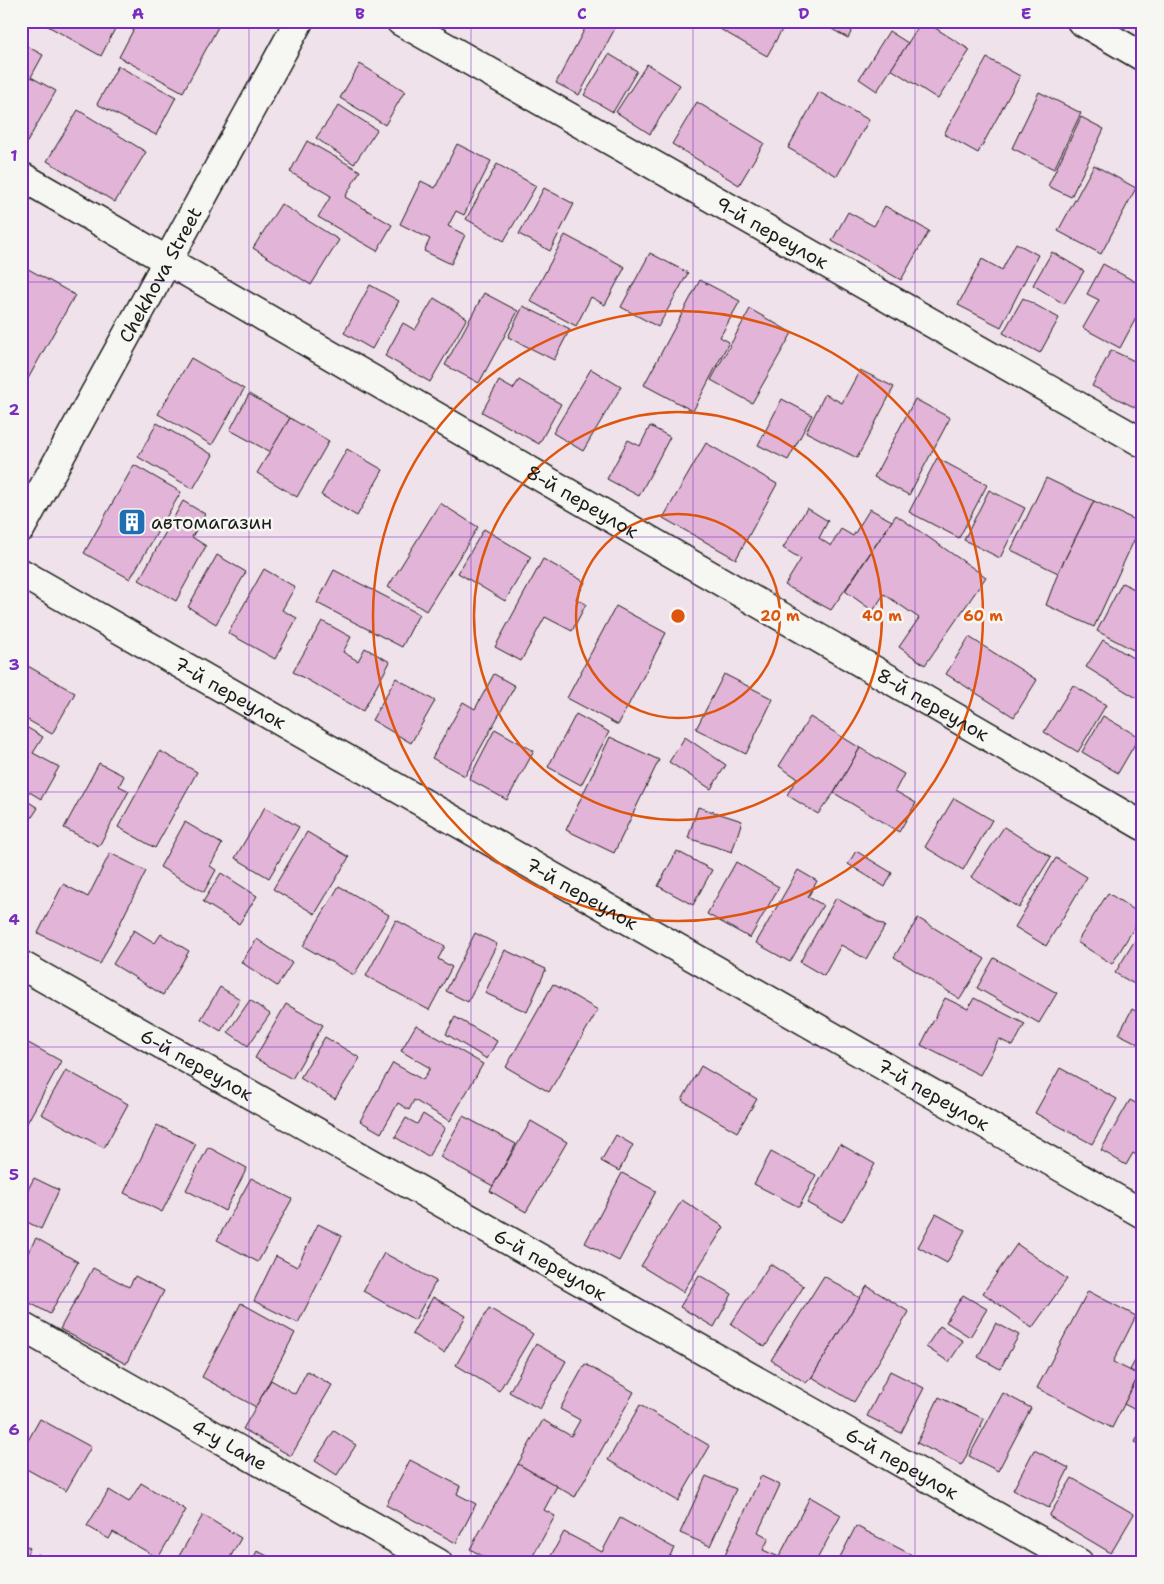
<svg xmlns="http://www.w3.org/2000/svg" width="1164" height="1584" font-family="'Shantell Sans',sans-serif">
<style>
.building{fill:#e2b4d7;stroke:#1c1c1c}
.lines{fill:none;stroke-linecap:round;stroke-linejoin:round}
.street-casing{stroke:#1c1c1c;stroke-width:31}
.secondary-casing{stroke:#1c1c1c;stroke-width:31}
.street{stroke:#f6f6f2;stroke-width:28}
.secondary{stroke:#f6f6f2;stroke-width:28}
.grid{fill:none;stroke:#7b2cbf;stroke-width:1;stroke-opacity:0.55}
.ring{fill:none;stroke:#de560d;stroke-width:2.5}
.labels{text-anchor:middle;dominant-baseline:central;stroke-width:5;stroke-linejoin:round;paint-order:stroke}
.street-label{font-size:19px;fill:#1c1c1c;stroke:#f6f6f2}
.poi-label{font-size:19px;fill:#1c1c1c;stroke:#f6f6f2;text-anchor:start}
.centre{fill:#de560d;stroke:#f6f6f2;stroke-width:2.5}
.ring-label{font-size:15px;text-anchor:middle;font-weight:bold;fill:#de560d;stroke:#f6f6f2;stroke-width:5;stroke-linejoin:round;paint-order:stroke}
.neatline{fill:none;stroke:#7b2cbf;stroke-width:2}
.grid-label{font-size:16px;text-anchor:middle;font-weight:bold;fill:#7b2cbf}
</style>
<rect width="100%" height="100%" fill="#f0e2ea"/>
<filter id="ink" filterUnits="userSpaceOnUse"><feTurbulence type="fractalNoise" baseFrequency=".02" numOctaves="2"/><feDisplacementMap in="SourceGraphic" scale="10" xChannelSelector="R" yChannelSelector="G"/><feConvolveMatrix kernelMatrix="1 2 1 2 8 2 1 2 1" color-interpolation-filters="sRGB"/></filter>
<g filter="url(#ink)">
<!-- building -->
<g class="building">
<path d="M 39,21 L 119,21 L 101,56 Z"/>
<path d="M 138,21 L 212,21 L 219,25 L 183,92 L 119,57 Z"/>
<path d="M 589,21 L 619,21 L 579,95 L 556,83 Z"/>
<path d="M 706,21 L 787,21 L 767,56 Z"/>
<path d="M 817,21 L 857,21 L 848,38 Z"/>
<path d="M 922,21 L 924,21 L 970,50 L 938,99 L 891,69 Z"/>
<path d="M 889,31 L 908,43 L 877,91 L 859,79 Z"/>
<path d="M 21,43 L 43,55 L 31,77 L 56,91 L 26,144 L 21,141 Z"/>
<path d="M 609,54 L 637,71 L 613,112 L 584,95 Z"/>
<path d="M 987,58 L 1020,76 L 978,153 L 944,134 Z"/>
<path d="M 360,64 L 405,91 L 385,125 L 340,98 Z"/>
<path d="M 647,64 L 680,85 L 650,134 L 616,112 Z"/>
<path d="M 118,66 L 176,97 L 156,135 L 97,104 Z"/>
<path d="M 819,92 L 869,120 L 837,176 L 788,148 Z"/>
<path d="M 1039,92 L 1081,113 L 1054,169 L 1012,148 Z"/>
<path d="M 697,102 L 764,143 L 739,185 L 672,144 Z"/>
<path d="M 339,105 L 377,130 L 354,164 L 316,138 Z"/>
<path d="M 78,110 L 146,152 L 115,202 L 47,161 Z"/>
<path d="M 1081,117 L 1104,129 L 1071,197 L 1048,186 Z"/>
<path d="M 307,141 L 360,171 L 345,197 L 392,225 L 377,251 L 318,217 L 331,196 L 290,172 Z"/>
<path d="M 457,144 L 491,161 L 464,215 L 456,211 L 448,226 L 465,235 L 451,264 L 424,251 L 430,239 L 400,224 L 421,181 L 435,188 Z"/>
<path d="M 497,164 L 536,186 L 504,241 L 466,219 Z"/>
<path d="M 1094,165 L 1136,188 L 1101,254 L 1058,231 Z"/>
<path d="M 544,188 L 574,204 L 550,251 L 519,234 Z"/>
<path d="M 281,204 L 339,240 L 311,285 L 253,248 Z"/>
<path d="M 885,206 L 929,231 L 901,280 L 832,241 L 848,212 L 874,226 Z"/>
<path d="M 565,235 L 625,267 L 605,305 L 591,297 L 576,326 L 530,301 Z"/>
<path d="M 1016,243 L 1038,255 L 1001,327 L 958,305 L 982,259 L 1002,270 Z"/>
<path d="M 1052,252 L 1084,271 L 1064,304 L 1033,285 Z"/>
<path d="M 650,253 L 688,273 L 658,327 L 621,307 Z"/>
<path d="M 1103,264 L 1143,286 L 1143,305 L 1120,348 L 1083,328 L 1099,300 L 1087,294 Z"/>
<path d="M 21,265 L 75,295 L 21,391 Z"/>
<path d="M 700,280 L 740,301 L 720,337 L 729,342 L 693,411 L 644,385 Z"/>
<path d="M 370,285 L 399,301 L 372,349 L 344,333 Z"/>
<path d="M 484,293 L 518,311 L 479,383 L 445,365 Z"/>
<path d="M 434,298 L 467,318 L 430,382 L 385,356 L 403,323 L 415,330 Z"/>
<path d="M 1023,298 L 1059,318 L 1040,353 L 1003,333 Z"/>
<path d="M 523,306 L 570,329 L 554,360 L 508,337 Z"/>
<path d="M 750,309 L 792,333 L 752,403 L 711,380 Z"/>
<path d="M 1111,350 L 1143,365 L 1142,411 L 1092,386 Z"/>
<path d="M 191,358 L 244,389 L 212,445 L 158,414 Z"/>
<path d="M 591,369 L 621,387 L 583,451 L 553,433 Z"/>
<path d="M 860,370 L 894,387 L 857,458 L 806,432 L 825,394 L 842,403 Z"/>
<path d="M 519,380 L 561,404 L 539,444 L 482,412 L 499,381 L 513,389 Z"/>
<path d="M 249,394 L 290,418 L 270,452 L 230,430 Z"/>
<path d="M 782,399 L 812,415 L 788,460 L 758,445 Z"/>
<path d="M 915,399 L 950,418 L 909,495 L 874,477 Z"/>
<path d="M 290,418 L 329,441 L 297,497 L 257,473 Z"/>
<path d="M 157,423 L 213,455 L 193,489 L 138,457 Z"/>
<path d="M 650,426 L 670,437 L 639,496 L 607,479 L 628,440 L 640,446 Z"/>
<path d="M 706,443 L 777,484 L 736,559 L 663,518 Z"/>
<path d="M 347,449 L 383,470 L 357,516 L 321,495 Z"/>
<path d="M 937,458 L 987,485 L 959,538 L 909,512 Z"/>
<path d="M 134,465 L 181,492 L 130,579 L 84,553 Z"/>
<path d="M 1046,478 L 1094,501 L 1058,573 L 1011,550 Z"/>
<path d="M 989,490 L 1025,508 L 1000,558 L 964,540 Z"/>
<path d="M 183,501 L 205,514 L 192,537 L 206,546 L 176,601 L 139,580 Z"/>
<path d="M 1094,501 L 1142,523 L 1094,627 L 1046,605 L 1058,573 Z"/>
<path d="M 440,503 L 478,527 L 426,611 L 388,587 Z"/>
<path d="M 807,508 L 828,521 L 819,538 L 831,546 L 841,529 L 853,536 L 870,509 L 892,521 L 831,610 L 785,585 L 801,559 L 783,548 Z"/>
<path d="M 896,515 L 986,577 L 925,665 L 899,647 L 919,618 L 884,594 L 873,611 L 845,591 Z"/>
<path d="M 484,529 L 531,557 L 505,601 L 458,573 Z"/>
<path d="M 217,555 L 246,572 L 216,624 L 188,607 Z"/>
<path d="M 543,559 L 585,582 L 576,599 L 586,604 L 572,631 L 545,617 L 521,661 L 495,647 Z"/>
<path d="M 264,569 L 295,587 L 282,610 L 297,618 L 275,659 L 228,633 Z"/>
<path d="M 334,570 L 419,614 L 402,647 L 317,603 Z"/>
<path d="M 1122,583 L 1143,593 L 1143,655 L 1097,631 Z"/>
<path d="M 616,606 L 666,633 L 618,725 L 567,698 Z"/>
<path d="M 322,621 L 351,637 L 343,652 L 358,661 L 365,648 L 390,662 L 363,711 L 293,672 Z"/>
<path d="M 969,637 L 1037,680 L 1014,717 L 946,674 Z"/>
<path d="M 1103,640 L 1143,664 L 1143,702 L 1086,667 Z"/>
<path d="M 26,665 L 75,693 L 52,734 L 21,716 L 21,674 Z"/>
<path d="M 494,674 L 515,686 L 465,776 L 432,758 L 463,702 L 475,709 Z"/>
<path d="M 724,674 L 773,699 L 746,754 L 696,729 Z"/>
<path d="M 396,678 L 435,701 L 411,743 L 372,720 Z"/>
<path d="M 1073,685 L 1106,705 L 1078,752 L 1044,732 Z"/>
<path d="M 576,714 L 609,732 L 581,785 L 548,767 Z"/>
<path d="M 1103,716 L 1139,737 L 1118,773 L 1082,752 Z"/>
<path d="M 810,717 L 860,748 L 834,793 L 818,814 L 787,795 L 797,778 L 779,766 Z"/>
<path d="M 21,724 L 43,737 L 33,753 L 59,767 L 41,799 L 21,787 Z"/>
<path d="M 495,729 L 534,751 L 507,800 L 469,779 Z"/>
<path d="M 610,737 L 659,760 L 614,853 L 566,830 Z"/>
<path d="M 685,737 L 726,765 L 711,789 L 669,762 Z"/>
<path d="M 860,748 L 904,774 L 895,791 L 916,803 L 899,832 L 834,793 Z"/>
<path d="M 160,751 L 197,772 L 155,848 L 118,827 Z"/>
<path d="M 99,763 L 124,776 L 119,786 L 129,791 L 99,846 L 64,828 Z"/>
<path d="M 21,797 L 38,808 L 21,834 Z"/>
<path d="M 954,798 L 992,820 L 963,870 L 925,847 Z"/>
<path d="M 265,807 L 299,827 L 269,878 L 235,858 Z"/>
<path d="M 698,807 L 742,821 L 732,852 L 688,838 Z"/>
<path d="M 185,822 L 222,844 L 210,866 L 216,870 L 204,892 L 160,867 Z"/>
<path d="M 1004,827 L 1051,857 L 1019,908 L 971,877 Z"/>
<path d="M 307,832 L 349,857 L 315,914 L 273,889 Z"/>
<path d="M 677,851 L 712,870 L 693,905 L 658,886 Z"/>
<path d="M 856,851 L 892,873 L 885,887 L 848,864 Z"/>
<path d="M 110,853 L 146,871 L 100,964 L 38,933 L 63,884 L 88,897 Z"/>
<path d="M 1056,858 L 1087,877 L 1046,946 L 1015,927 Z"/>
<path d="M 736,862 L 779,887 L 750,938 L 707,914 Z"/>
<path d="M 798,870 L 817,881 L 808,897 L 823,905 L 790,962 L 756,943 Z"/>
<path d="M 221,873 L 257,896 L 239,924 L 203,902 Z"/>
<path d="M 339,886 L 389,915 L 354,975 L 303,946 Z"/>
<path d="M 1108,893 L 1142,915 L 1112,964 L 1077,942 Z"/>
<path d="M 836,898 L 885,926 L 866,959 L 841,945 L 824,976 L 800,962 Z"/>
<path d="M 918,918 L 985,959 L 960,999 L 894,957 Z"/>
<path d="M 396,920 L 445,946 L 438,959 L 452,967 L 429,1010 L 366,976 Z"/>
<path d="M 1143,927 L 1143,989 L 1115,973 Z"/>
<path d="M 134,930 L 155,943 L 161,934 L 189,951 L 163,995 L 113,964 Z"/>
<path d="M 475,933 L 497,944 L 468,1002 L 446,991 Z"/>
<path d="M 257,939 L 292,963 L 277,986 L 241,962 Z"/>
<path d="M 505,950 L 546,969 L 527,1012 L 485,993 Z"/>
<path d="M 994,958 L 1057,993 L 1039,1023 L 977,988 Z"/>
<path d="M 553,984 L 598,1010 L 549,1092 L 506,1067 Z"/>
<path d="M 220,987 L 240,999 L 221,1031 L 201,1019 Z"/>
<path d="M 945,998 L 968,1009 L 974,998 L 1025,1024 L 1013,1046 L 999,1039 L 980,1075 L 921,1045 Z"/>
<path d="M 250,1000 L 270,1014 L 248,1046 L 228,1032 Z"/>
<path d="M 286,1004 L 323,1025 L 292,1079 L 255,1058 Z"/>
<path d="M 1132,1009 L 1143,1015 L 1143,1046 L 1119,1034 Z"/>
<path d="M 455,1017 L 497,1041 L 487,1059 L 446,1034 Z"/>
<path d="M 416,1025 L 483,1064 L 450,1121 L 414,1100 L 409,1110 L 398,1103 L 381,1133 L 360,1121 L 393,1063 L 423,1080 L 430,1068 L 401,1051 Z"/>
<path d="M 325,1037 L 360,1058 L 335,1099 L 300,1078 Z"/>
<path d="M 21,1039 L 61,1061 L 21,1134 Z"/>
<path d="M 701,1066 L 757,1099 L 737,1132 L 682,1100 Z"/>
<path d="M 1060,1068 L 1117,1099 L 1092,1144 L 1035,1113 Z"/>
<path d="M 66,1070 L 128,1104 L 104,1148 L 41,1114 Z"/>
<path d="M 1130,1100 L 1143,1107 L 1143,1159 L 1133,1153 L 1126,1165 L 1101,1150 Z"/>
<path d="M 423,1114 L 445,1128 L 428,1157 L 395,1137 L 406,1118 L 417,1124 Z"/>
<path d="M 463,1116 L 516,1144 L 493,1186 L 440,1157 Z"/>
<path d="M 531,1121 L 567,1142 L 526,1212 L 490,1191 Z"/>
<path d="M 157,1125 L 196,1144 L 162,1212 L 124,1193 Z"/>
<path d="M 616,1135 L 633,1145 L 619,1171 L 601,1161 Z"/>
<path d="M 840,1144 L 875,1164 L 842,1222 L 807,1203 Z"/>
<path d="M 208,1147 L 247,1168 L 225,1211 L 186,1190 Z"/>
<path d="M 771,1152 L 816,1175 L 799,1207 L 754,1184 Z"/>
<path d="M 622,1173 L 656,1191 L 619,1261 L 585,1243 Z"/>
<path d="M 34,1178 L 59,1190 L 41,1229 L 21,1219 L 21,1203 Z"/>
<path d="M 251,1178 L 292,1199 L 258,1262 L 217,1240 Z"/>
<path d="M 682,1200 L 724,1227 L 683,1292 L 641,1266 Z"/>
<path d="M 936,1214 L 965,1230 L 947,1263 L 918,1247 Z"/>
<path d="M 318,1224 L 342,1236 L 298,1323 L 254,1301 L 276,1256 L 297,1267 Z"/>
<path d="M 36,1238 L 78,1262 L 50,1314 L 21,1298 L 21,1265 Z"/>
<path d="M 1017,1244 L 1067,1279 L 1032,1328 L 983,1293 Z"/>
<path d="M 384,1253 L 436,1281 L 415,1320 L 363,1291 Z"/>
<path d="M 770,1264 L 804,1286 L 765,1347 L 731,1324 Z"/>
<path d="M 93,1268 L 129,1287 L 135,1276 L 164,1291 L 126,1364 L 60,1329 Z"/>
<path d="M 699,1275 L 732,1294 L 714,1327 L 680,1307 Z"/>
<path d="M 824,1276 L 860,1298 L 812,1377 L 806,1383 L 771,1360 Z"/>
<path d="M 867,1286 L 909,1312 L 854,1402 L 812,1377 Z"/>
<path d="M 1088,1291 L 1136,1316 L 1113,1362 L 1139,1375 L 1112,1428 L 1037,1388 Z"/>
<path d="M 963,1295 L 987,1309 L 970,1337 L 946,1322 Z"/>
<path d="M 433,1297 L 466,1316 L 444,1353 L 412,1334 Z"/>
<path d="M 241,1303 L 295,1333 L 256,1407 L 202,1377 Z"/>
<path d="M 489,1308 L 533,1334 L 499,1391 L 456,1365 Z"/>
<path d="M 996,1323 L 1019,1335 L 1000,1369 L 978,1357 Z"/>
<path d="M 940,1326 L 963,1341 L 949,1362 L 926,1347 Z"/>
<path d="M 536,1344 L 566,1361 L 540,1409 L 509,1392 Z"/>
<path d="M 1143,1346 L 1143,1414 L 1124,1404 L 1139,1375 L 1130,1370 Z"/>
<path d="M 585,1364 L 634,1392 L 575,1497 L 518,1464 L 543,1420 L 571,1436 L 580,1420 L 560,1409 Z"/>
<path d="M 307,1371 L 332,1385 L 291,1456 L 243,1429 L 271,1380 L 295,1394 Z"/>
<path d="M 890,1371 L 924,1388 L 901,1433 L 867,1416 Z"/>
<path d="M 1003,1393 L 1031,1408 L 998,1471 L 969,1456 Z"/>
<path d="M 939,1397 L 984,1419 L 962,1465 L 917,1443 Z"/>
<path d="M 640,1405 L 710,1446 L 678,1501 L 608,1460 Z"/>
<path d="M 40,1419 L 91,1447 L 66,1491 L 21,1466 L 21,1453 Z"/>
<path d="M 1143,1427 L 1143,1446 L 1135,1442 Z"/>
<path d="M 334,1431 L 356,1445 L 337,1475 L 315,1461 Z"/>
<path d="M 1034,1450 L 1069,1468 L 1049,1508 L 1013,1490 Z"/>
<path d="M 410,1460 L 460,1486 L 457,1494 L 476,1504 L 456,1543 L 386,1505 Z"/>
<path d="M 518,1464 L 557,1486 L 544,1510 L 555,1516 L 529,1563 L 495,1563 L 470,1549 Z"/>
<path d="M 706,1476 L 736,1489 L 710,1546 L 680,1533 Z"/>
<path d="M 761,1476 L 780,1485 L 758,1532 L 769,1538 L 763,1550 L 779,1557 L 776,1563 L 721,1563 Z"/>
<path d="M 1072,1478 L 1134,1514 L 1111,1553 L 1049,1516 Z"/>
<path d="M 141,1483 L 186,1510 L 158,1558 L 113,1532 L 109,1539 L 87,1526 L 109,1490 L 129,1502 Z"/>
<path d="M 810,1497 L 841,1515 L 815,1563 L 789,1563 L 779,1557 Z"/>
<path d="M 203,1515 L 241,1538 L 227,1563 L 190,1563 L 179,1556 Z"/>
<path d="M 620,1518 L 674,1548 L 666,1563 L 547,1563 L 564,1532 L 602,1552 Z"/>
<path d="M 856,1526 L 912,1555 L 907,1563 L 837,1563 Z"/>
<path d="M 21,1543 L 30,1548 L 22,1563 L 21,1563 Z"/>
<path d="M 257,1551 L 278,1561 L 277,1563 L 251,1563 Z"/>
<path d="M 38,1554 L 53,1563 L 33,1563 Z"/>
</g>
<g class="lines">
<defs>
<g id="street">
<path id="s1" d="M 400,21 L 1143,443"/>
<path id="s2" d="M 21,176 L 1143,826"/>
<path id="s3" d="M 21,573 L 1143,1214"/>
<path id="s4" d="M 21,965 L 1079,1563"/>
<path id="s5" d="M 21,1326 L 438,1563"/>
</g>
<g id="secondary">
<path d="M 1081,21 L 1143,57"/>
<path id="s6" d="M 21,528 L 299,21"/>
</g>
</defs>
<!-- street casing -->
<use href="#street" class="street-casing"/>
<!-- secondary casing -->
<use href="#secondary" class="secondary-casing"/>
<!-- street -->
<use href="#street" class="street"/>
<!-- secondary -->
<use href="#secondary" class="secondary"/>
</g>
</g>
<!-- grid -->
<path class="grid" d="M 249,21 L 249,1563M 471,21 L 471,1563M 693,21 L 693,1563M 915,21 L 915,1563M 21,282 L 1143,282M 21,537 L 1143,537M 21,792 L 1143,792M 21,1047 L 1143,1047M 21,1302 L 1143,1302"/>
<!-- distance rings -->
<g class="ring">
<circle cx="678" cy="616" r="102"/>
<circle cx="678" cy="616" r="204"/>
<circle cx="678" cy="616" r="305"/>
</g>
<!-- icons -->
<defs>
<symbol id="building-square" viewBox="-11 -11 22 22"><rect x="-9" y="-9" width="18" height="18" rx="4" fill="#1f6fb2" stroke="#f6f6f2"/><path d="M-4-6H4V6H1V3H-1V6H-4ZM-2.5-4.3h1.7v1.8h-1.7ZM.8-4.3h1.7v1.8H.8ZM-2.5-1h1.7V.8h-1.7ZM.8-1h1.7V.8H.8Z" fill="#fff"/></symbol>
</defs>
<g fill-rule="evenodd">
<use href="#building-square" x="116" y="506" width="32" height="32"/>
</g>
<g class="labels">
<!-- street labels -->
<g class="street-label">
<text stroke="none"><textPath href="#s1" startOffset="428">9-й переулок</textPath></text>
<text stroke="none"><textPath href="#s6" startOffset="289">Chekhova Street</textPath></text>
<text stroke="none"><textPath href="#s2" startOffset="649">8-й переулок</textPath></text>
<text stroke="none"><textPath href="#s3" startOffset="241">7-й переулок</textPath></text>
<text stroke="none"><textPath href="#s2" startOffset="1054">8-й переулок</textPath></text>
<text stroke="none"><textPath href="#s3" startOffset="646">7-й переулок</textPath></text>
<text stroke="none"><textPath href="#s4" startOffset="202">6-й переулок</textPath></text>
<text stroke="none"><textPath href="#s3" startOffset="1051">7-й переулок</textPath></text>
<text stroke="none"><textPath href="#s4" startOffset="608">6-й переулок</textPath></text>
<text stroke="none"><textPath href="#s5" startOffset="240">4-y Lane</textPath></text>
<text stroke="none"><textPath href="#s4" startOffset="1012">6-й переулок</textPath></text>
</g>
<!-- poi labels -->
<g class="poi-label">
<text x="151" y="522">автомагазин</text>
</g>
</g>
<circle cx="678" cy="616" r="8" class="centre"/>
<g class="ring-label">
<text x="780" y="621">20 m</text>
<text x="882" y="621">40 m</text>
<text x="983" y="621">60 m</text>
</g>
<!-- margin -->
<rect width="1164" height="1584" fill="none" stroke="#f6f6f2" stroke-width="55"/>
<rect x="28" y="28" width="1108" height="1528" class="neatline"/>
<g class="grid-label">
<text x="138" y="19">A</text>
<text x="360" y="19">B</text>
<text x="582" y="19">C</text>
<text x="804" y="19">D</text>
<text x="1026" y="19">E</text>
<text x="14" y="161">1</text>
<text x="14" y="415">2</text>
<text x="14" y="670">3</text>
<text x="14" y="925">4</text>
<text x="14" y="1180">5</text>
<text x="14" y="1435">6</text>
</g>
</svg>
